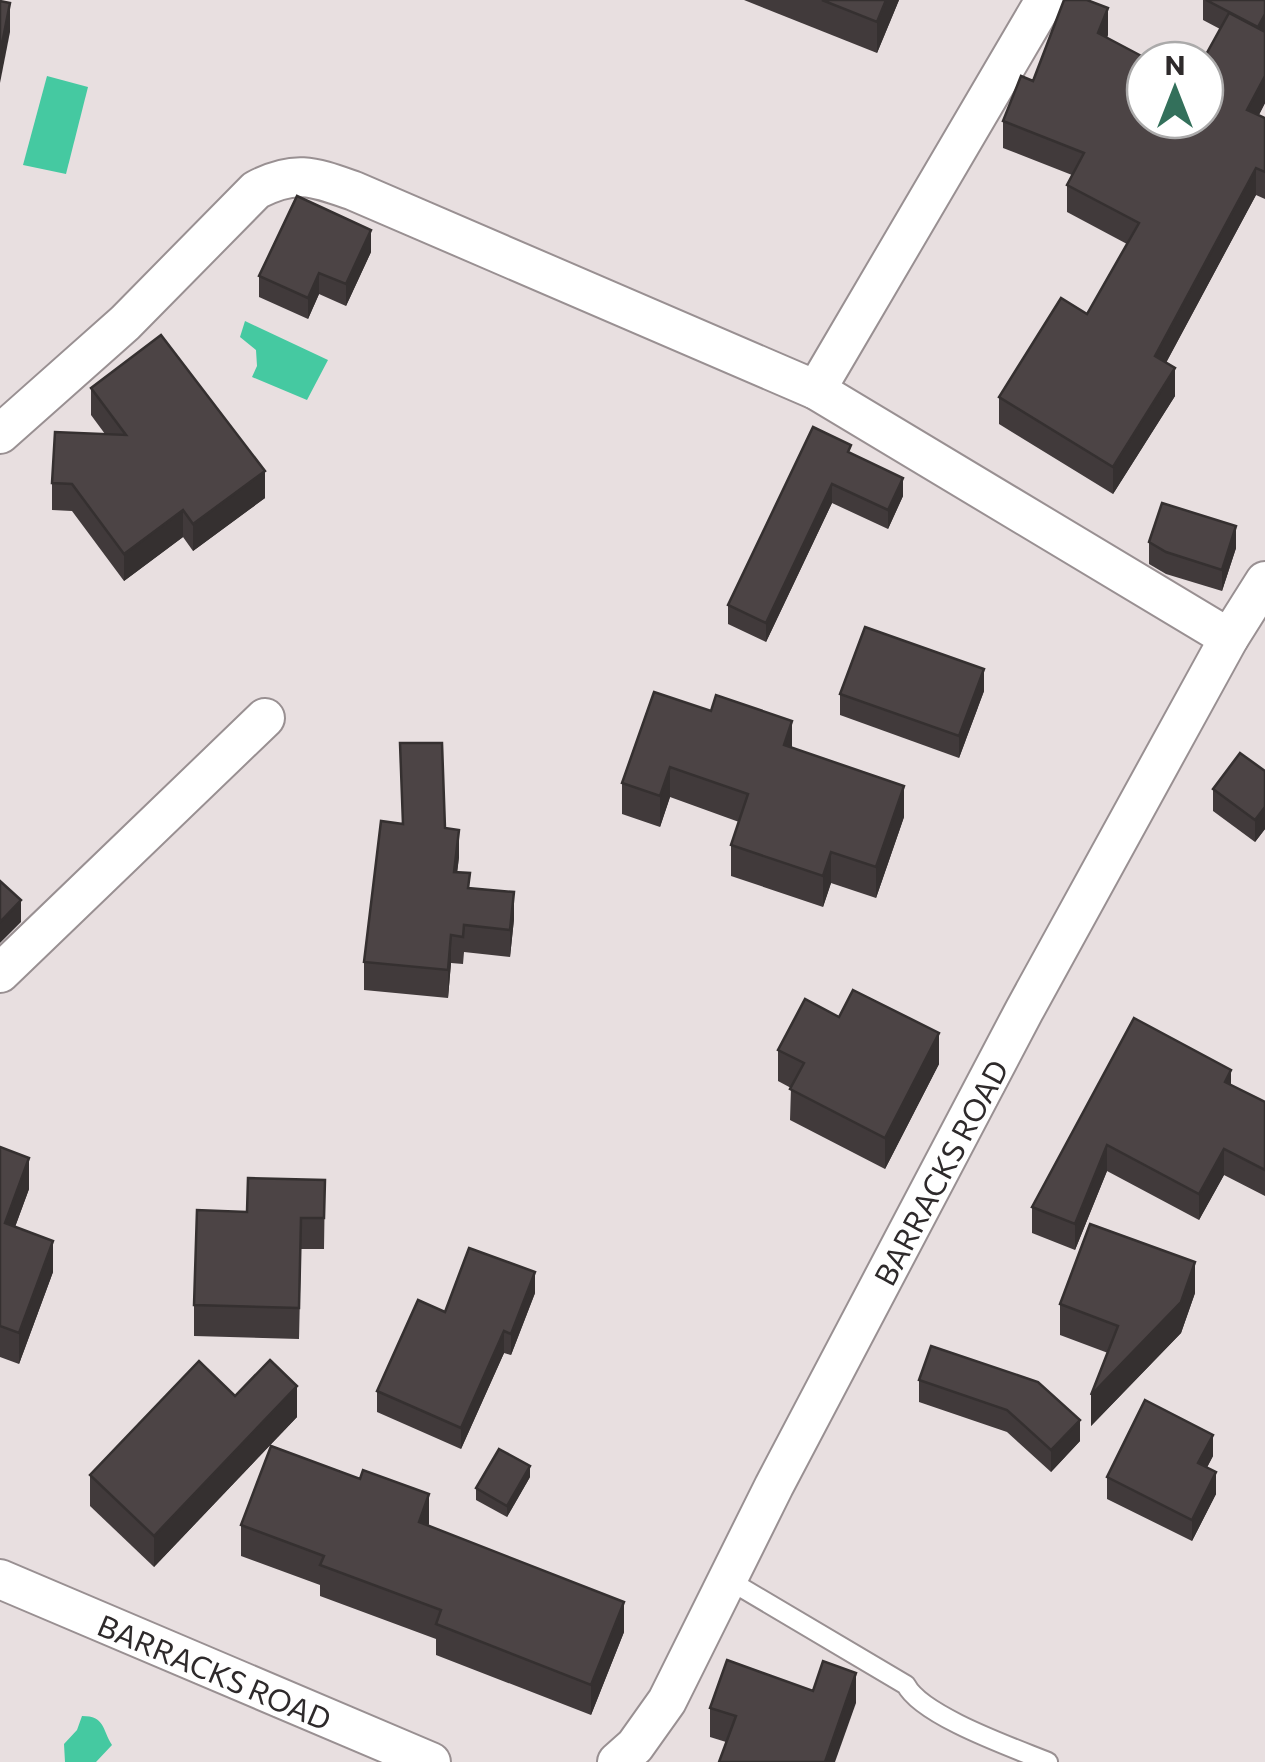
<svg xmlns="http://www.w3.org/2000/svg" width="1265" height="1762" font-family="Commissioner,sans-serif">
<style>
.water{fill:#45c9a1}
.lines{fill:none;stroke-linecap:round;stroke-linejoin:round}
.service-casing{stroke:#999092;stroke-width:22}
.minor-casing{stroke:#999092;stroke-width:42}
.service{stroke:#fff;stroke-width:18}
.minor{stroke:#fff;stroke-width:38}
.wall{fill:#413a3b}
.shaded-wall{fill:#353030}
.building{fill:#4c4445;stroke:#353030;stroke-width:2.5}
.labels{text-anchor:middle;dominant-baseline:central;stroke-width:10;stroke-linejoin:round;paint-order:stroke}
.street-label{font-size:30px;fill:#2e2a2b;stroke:#fff}
</style>
<rect width="100%" height="100%" fill="#e8dfe0"/>
<!-- water -->
<g class="water">
<path d="M 47,76 L 88,87 L 66,174 L 23,165 Z"/>
<path d="M 245,321 L 328,360 L 307,400 L 252,377 L 257,366 L 256,350 L 240,337 Z"/>
<path d="M 82,1716 C 105,1716 102,1729 112,1745 L 96,1762 L 65,1762 L 64,1744 L 77,1730 Z"/>
</g>
<g class="lines">
<defs>
<path id="service" d="M 727,1579 L 906,1685 C 922,1716 1014,1748 1048,1762"/>
<g id="minor">
<path d="M 816,390 L 1045,0"/>
<path d="M 0,434 L 125,323 L 256,190 C 296,169 314,177 354,191 L 816,390 L 1229,638"/>
<path d="M 0,973 L 265,718"/>
<path d="M 0,1579 L 431,1762"/>
<path d="M 617,1762 L 635,1746 L 667,1701 L 774,1486 L 1024,1011 L 1229,638 L 1265,581"/>
</g>
</defs>
<!-- service casing -->
<use href="#service" class="service-casing"/>
<!-- minor casing -->
<use href="#minor" class="minor-casing"/>
<!-- service -->
<use href="#service" class="service"/>
<!-- minor -->
<use href="#minor" class="minor"/>
</g>
<!-- wall -->
<g class="wall">
<path d="M 744,0 L 899,0 L 877,53 Z"/>
<path d="M 1203,0 L 1265,0 L 1265,103 L 1259,115 L 1265,118 L 1265,199 L 1256,195 L 1166,363 L 1175,396 L 1113,494 L 999,424 L 999,397 L 1087,314 L 1127,244 L 1067,212 L 1067,185 L 1072,175 L 1003,148 L 1003,121 L 1033,81 L 1108,35 L 1107,37 L 1205,120 L 1220,29 L 1203,20 Z"/>
<path d="M 371,252 L 346,306 L 319,294 L 308,319 L 259,297 L 259,276 Z"/>
<path d="M 91,388 L 265,498 L 193,551 L 183,537 L 124,581 L 72,511 L 52,510 L 52,483 L 105,434 L 91,415 Z"/>
<path d="M 851,454 L 903,496 L 888,529 L 832,503 L 766,642 L 728,624 L 728,605 Z"/>
<path d="M 1149,542 L 1236,548 L 1222,591 L 1166,574 L 1149,564 Z"/>
<path d="M 984,691 L 959,758 L 840,715 L 840,694 Z"/>
<path d="M 654,692 L 792,747 L 904,817 L 876,898 L 831,883 L 823,907 L 731,876 L 731,845 L 739,822 L 670,797 L 660,827 L 622,814 L 622,783 Z"/>
<path d="M 1265,771 L 1265,829 L 1255,842 L 1213,811 L 1213,789 Z"/>
<path d="M 445,828 L 459,857 L 457,872 L 470,888 L 514,919 L 510,957 L 464,952 L 463,964 L 451,963 L 448,998 L 364,990 L 364,962 Z"/>
<path d="M 839,1017 L 939,1064 L 885,1169 L 790,1120 L 791,1088 L 778,1081 L 778,1050 Z"/>
<path d="M 1134,1018 L 1231,1085 L 1265,1102 L 1265,1196 L 1224,1175 L 1199,1220 L 1107,1171 L 1075,1250 L 1032,1233 L 1032,1207 Z"/>
<path d="M 0,1147 L 29,1189 L 15,1227 L 53,1272 L 19,1364 L 0,1357 Z"/>
<path d="M 325,1180 L 324,1249 L 301,1249 L 299,1339 L 194,1336 L 194,1305 L 247,1212 Z"/>
<path d="M 535,1293 L 511,1355 L 504,1353 L 461,1449 L 377,1412 L 377,1391 L 445,1312 Z"/>
<path d="M 1195,1293 L 1181,1333 L 1091,1426 L 1108,1353 L 1060,1335 L 1060,1304 Z"/>
<path d="M 919,1380 L 1080,1420 L 1080,1441 L 1051,1472 L 1007,1432 L 919,1402 Z"/>
<path d="M 235,1396 L 297,1417 L 154,1567 L 90,1506 L 90,1475 Z"/>
<path d="M 1213,1456 L 1207,1467 L 1216,1494 L 1192,1541 L 1107,1499 L 1107,1477 Z"/>
<path d="M 530,1477 L 507,1517 L 476,1500 L 476,1488 Z"/>
<path d="M 241,1525 L 429,1526 L 624,1632 L 591,1715 L 436,1655 L 436,1639 L 320,1596 L 320,1585 L 241,1556 Z"/>
<path d="M 813,1691 L 856,1703 L 726,1742 L 710,1737 L 710,1708 Z"/>
</g>
<!-- shaded-wall -->
<g class="shaded-wall">
<path d="M 886,0 L 899,0 L 877,53 L 877,22 Z"/>
<path d="M 10,3 L 10,32 L 0,83 L 0,54 Z"/>
<path d="M 1108,8 L 1108,35 L 1098,60 L 1098,33 Z"/>
<path d="M 1265,14 L 1265,36 L 1258,48 L 1258,27 Z"/>
<path d="M 1265,76 L 1265,103 L 1247,137 L 1247,110 Z"/>
<path d="M 1256,168 L 1256,195 L 1155,383 L 1155,356 Z"/>
<path d="M 371,230 L 371,252 L 346,306 L 346,284 Z"/>
<path d="M 319,273 L 319,294 L 308,319 L 308,298 Z"/>
<path d="M 1175,368 L 1175,396 L 1113,494 L 1113,467 Z"/>
<path d="M 265,471 L 265,498 L 193,551 L 193,524 Z"/>
<path d="M 903,478 L 903,496 L 888,529 L 888,510 Z"/>
<path d="M 832,484 L 832,503 L 766,642 L 766,623 Z"/>
<path d="M 183,510 L 183,537 L 124,581 L 124,554 Z"/>
<path d="M 1236,526 L 1236,548 L 1222,591 L 1222,570 Z"/>
<path d="M 984,669 L 984,691 L 959,758 L 959,736 Z"/>
<path d="M 792,721 L 792,752 L 784,745 Z"/>
<path d="M 670,767 L 670,797 L 660,827 L 660,796 Z"/>
<path d="M 904,786 L 904,817 L 876,898 L 876,867 Z"/>
<path d="M 1265,807 L 1265,829 L 1255,842 L 1255,820 Z"/>
<path d="M 459,830 L 459,857 L 454,899 L 454,872 Z"/>
<path d="M 831,852 L 831,883 L 823,907 L 823,876 Z"/>
<path d="M 514,892 L 514,919 L 510,957 L 510,930 Z"/>
<path d="M 21,900 L 21,922 L 0,943 L 0,922 Z"/>
<path d="M 451,935 L 451,963 L 448,998 L 448,970 Z"/>
<path d="M 939,1033 L 939,1064 L 885,1169 L 885,1138 Z"/>
<path d="M 1231,1070 L 1231,1096 L 1225,1082 Z"/>
<path d="M 1107,1145 L 1107,1171 L 1075,1250 L 1075,1224 Z"/>
<path d="M 1224,1149 L 1224,1175 L 1199,1220 L 1199,1194 Z"/>
<path d="M 29,1158 L 29,1189 L 5,1254 L 5,1223 Z"/>
<path d="M 53,1241 L 53,1272 L 19,1364 L 19,1333 Z"/>
<path d="M 1195,1262 L 1195,1293 L 1181,1333 L 1091,1426 L 1091,1395 Z"/>
<path d="M 535,1272 L 535,1293 L 511,1355 L 511,1334 Z"/>
<path d="M 504,1331 L 504,1353 L 461,1449 L 461,1428 Z"/>
<path d="M 297,1386 L 297,1417 L 154,1567 L 154,1536 Z"/>
<path d="M 1080,1420 L 1080,1441 L 1051,1472 L 1051,1450 Z"/>
<path d="M 1213,1435 L 1213,1456 L 1198,1485 L 1198,1463 Z"/>
<path d="M 530,1466 L 530,1477 L 507,1517 L 507,1506 Z"/>
<path d="M 1216,1472 L 1216,1494 L 1192,1541 L 1192,1520 Z"/>
<path d="M 429,1494 L 429,1525 L 419,1522 Z"/>
<path d="M 624,1602 L 624,1632 L 591,1715 L 591,1685 Z"/>
<path d="M 856,1673 L 856,1703 L 835,1762 L 825,1762 Z"/>
</g>
<!-- building -->
<g class="building">
<path d="M 822,0 L 886,0 L 877,22 Z"/>
<path d="M 1064,0 L 1087,0 L 1108,8 L 1098,33 L 1149,60 L 1145,60 L 1145,120 L 1205,120 L 1205,60 L 1203,60 L 1229,13 L 1265,32 L 1265,76 L 1247,110 L 1265,118 L 1265,172 L 1256,168 L 1155,356 L 1175,368 L 1113,467 L 999,397 L 1061,298 L 1087,314 L 1139,223 L 1067,185 L 1084,153 L 1003,121 L 1021,76 L 1033,81 Z"/>
<path d="M 1206,0 L 1265,0 L 1265,14 L 1258,27 Z"/>
<path d="M 0,1 L 10,3 L 0,54 Z"/>
<path d="M 297,196 L 371,230 L 346,284 L 319,273 L 308,298 L 259,276 Z"/>
<path d="M 161,335 L 265,471 L 193,524 L 183,510 L 124,554 L 72,484 L 52,483 L 55,432 L 126,435 L 91,388 Z"/>
<path d="M 813,427 L 851,445 L 848,452 L 903,478 L 888,510 L 832,484 L 766,623 L 728,605 Z"/>
<path d="M 1162,503 L 1236,526 L 1222,570 L 1166,552 L 1149,542 Z"/>
<path d="M 865,627 L 984,669 L 959,736 L 840,694 Z"/>
<path d="M 654,692 L 711,711 L 716,695 L 792,721 L 784,745 L 904,786 L 876,867 L 831,852 L 823,876 L 731,845 L 748,794 L 670,767 L 660,796 L 622,783 Z"/>
<path d="M 400,743 L 442,743 L 445,828 L 459,830 L 454,872 L 470,873 L 468,888 L 514,892 L 510,930 L 464,925 L 463,937 L 451,935 L 448,970 L 364,962 L 381,821 L 403,824 Z"/>
<path d="M 1240,753 L 1265,771 L 1265,807 L 1255,820 L 1213,789 Z"/>
<path d="M 0,881 L 21,900 L 0,922 Z"/>
<path d="M 853,990 L 939,1033 L 885,1138 L 790,1089 L 804,1063 L 778,1050 L 805,999 L 839,1017 Z"/>
<path d="M 1134,1018 L 1231,1070 L 1225,1082 L 1265,1102 L 1265,1170 L 1224,1149 L 1199,1194 L 1107,1145 L 1075,1224 L 1032,1207 Z"/>
<path d="M 0,1147 L 29,1158 L 5,1223 L 53,1241 L 19,1333 L 0,1326 Z"/>
<path d="M 248,1178 L 325,1180 L 324,1218 L 301,1218 L 299,1308 L 194,1305 L 197,1210 L 247,1212 Z"/>
<path d="M 1090,1224 L 1195,1262 L 1181,1302 L 1091,1395 L 1118,1326 L 1060,1304 Z"/>
<path d="M 469,1248 L 535,1272 L 511,1334 L 504,1331 L 461,1428 L 377,1391 L 418,1300 L 445,1312 Z"/>
<path d="M 931,1346 L 1038,1382 L 1080,1420 L 1051,1450 L 1007,1410 L 919,1380 Z"/>
<path d="M 270,1360 L 297,1386 L 154,1536 L 90,1475 L 199,1361 L 235,1396 Z"/>
<path d="M 1145,1400 L 1213,1435 L 1198,1463 L 1216,1472 L 1192,1520 L 1107,1477 Z"/>
<path d="M 271,1446 L 360,1479 L 363,1470 L 429,1494 L 419,1522 L 624,1602 L 591,1685 L 436,1624 L 441,1610 L 320,1565 L 324,1556 L 241,1525 Z"/>
<path d="M 499,1449 L 530,1466 L 507,1506 L 476,1488 Z"/>
<path d="M 727,1660 L 813,1691 L 823,1661 L 856,1673 L 825,1762 L 719,1762 L 736,1716 L 710,1708 Z"/>
</g>
<g class="labels">
<!-- street labels -->
<g class="street-label">
<text transform="translate(940 1172) rotate(-62)">BARRACKS ROAD</text>
<text transform="translate(215 1671) rotate(23)">BARRACKS ROAD</text>
</g>
</g>
<!-- north arrow -->
<g transform="translate(1175 90)"><circle r="48" fill="#ffffff" stroke="#abaaaa" stroke-width="2.5"/>
<path d="M0-8L18 38L0 25L-18 38Z" fill="#33705b"/>
<text y="-15" font-size="28" font-weight="bold" text-anchor="middle" fill="#2e2a2b">N</text>
</g>
</svg>
